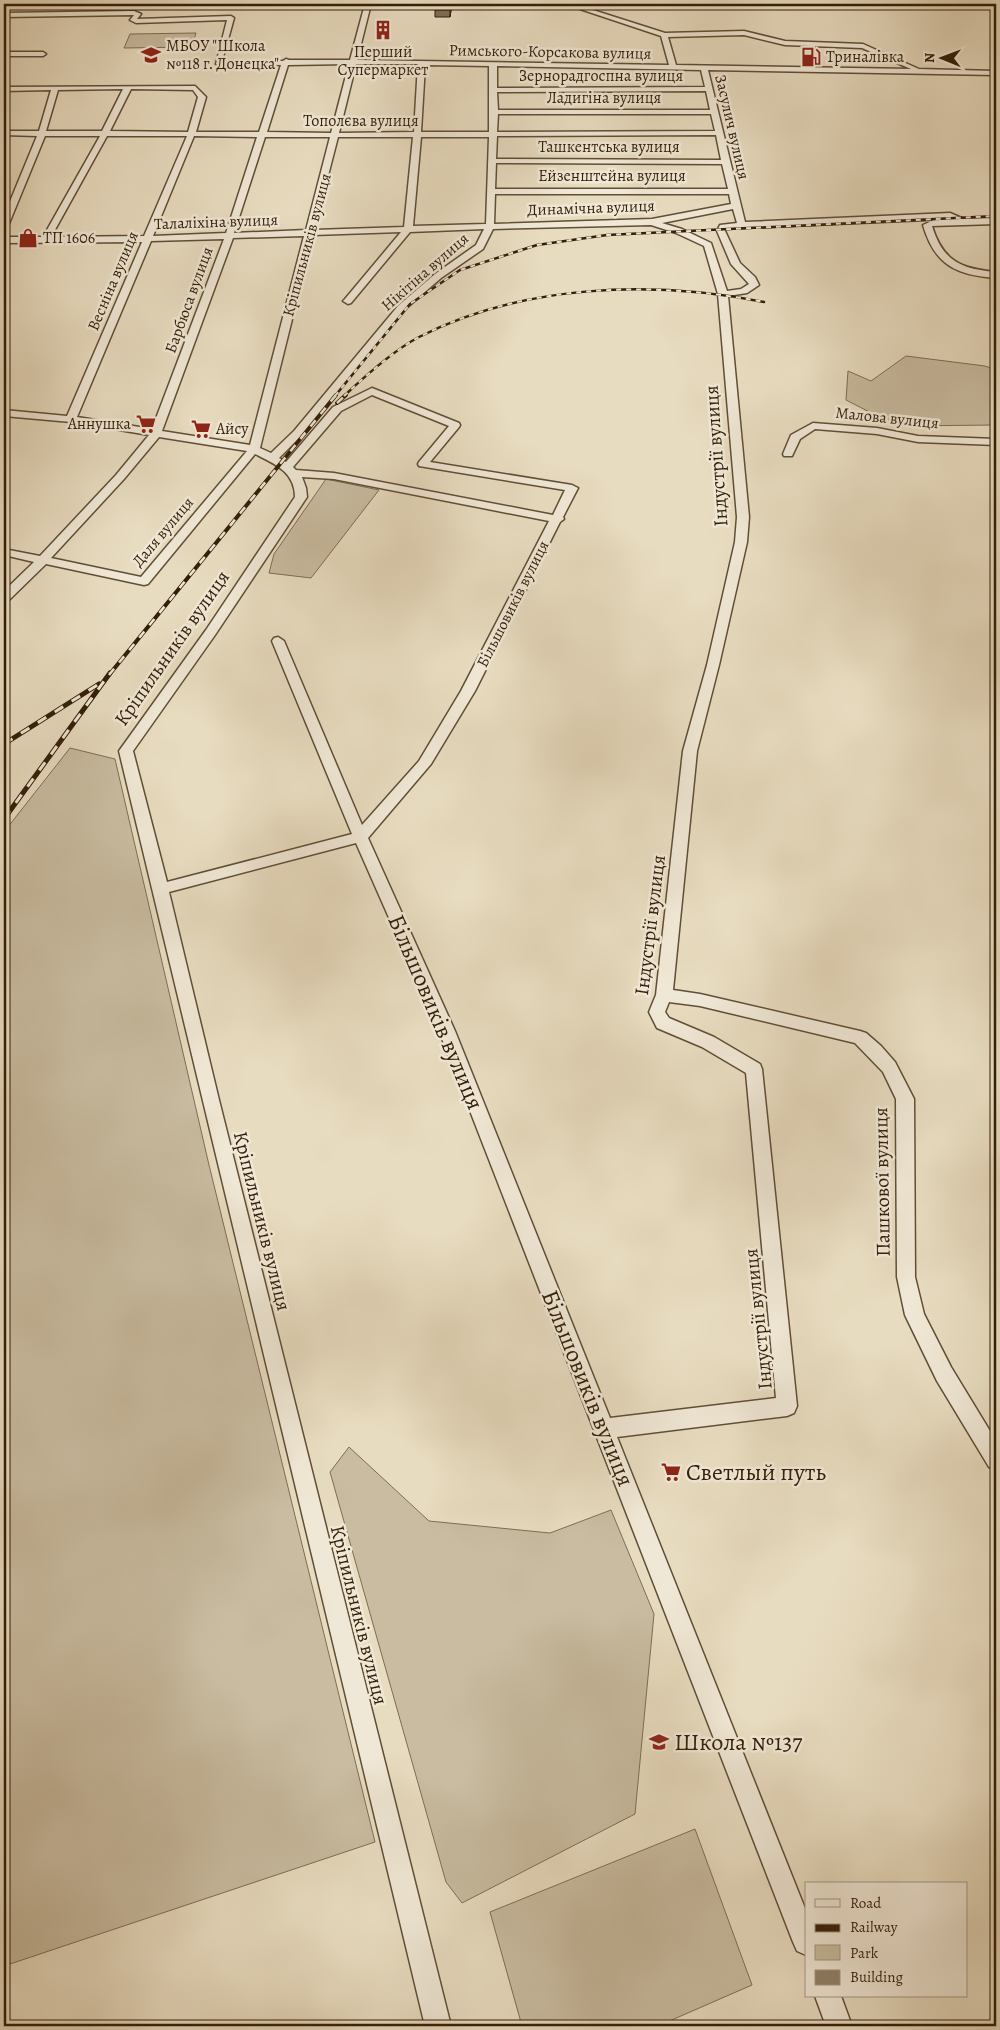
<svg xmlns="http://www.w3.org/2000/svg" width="1000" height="2030" font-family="Alegreya,serif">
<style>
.green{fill:#c9bca1;stroke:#7e6d54}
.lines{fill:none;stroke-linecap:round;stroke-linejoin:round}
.minor-casing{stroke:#604e36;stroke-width:3}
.minor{fill:#f0e8d6;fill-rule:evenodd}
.rail-far2-casing{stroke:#331e08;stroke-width:2.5}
.rail-far1-casing{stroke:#331e08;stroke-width:4}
.rail-casing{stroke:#331e08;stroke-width:5}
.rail-far2{stroke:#f0e8d6;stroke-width:2;stroke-dasharray:5;stroke-linecap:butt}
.rail-far1{stroke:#f0e8d6;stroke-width:2.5;stroke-dasharray:8;stroke-linecap:butt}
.rail{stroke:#f0e8d6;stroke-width:3;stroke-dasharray:10;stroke-linecap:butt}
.wall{fill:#7d6f59;stroke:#331e08}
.shaded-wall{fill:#665a49;stroke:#331e08}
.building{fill:#918168;stroke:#331e08}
.labels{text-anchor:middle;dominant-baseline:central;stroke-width:5;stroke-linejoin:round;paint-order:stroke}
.far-poi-label{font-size:16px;fill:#331e08;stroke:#f0e8d6;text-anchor:start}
.far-street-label{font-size:16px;fill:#331e08;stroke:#f0e8d6}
.street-label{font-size:20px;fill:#331e08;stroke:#f0e8d6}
.near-street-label{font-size:24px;fill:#331e08;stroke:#f0e8d6}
.near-poi-label{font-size:24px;fill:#331e08;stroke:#f0e8d6;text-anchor:start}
</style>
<rect width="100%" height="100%" fill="#e8dcc0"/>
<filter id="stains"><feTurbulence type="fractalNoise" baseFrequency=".004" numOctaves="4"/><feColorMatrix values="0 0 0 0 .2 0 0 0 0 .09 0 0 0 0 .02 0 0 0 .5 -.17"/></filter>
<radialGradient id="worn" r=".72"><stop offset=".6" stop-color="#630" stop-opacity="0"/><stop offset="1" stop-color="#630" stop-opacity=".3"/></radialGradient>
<!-- green -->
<g class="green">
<path d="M 196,33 L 192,47 L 124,48 L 130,34 Z"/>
<path d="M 906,356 L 985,366 L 996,370 L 996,425 L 897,426 L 846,400 L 848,371 L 871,381 Z"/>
<path d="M 326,479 L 379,490 L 311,578 L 269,573 L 274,554 Z"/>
<path d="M 70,748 L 115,759 L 209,1165 L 375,1842 L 4,1966 L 4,832 Z"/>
<path d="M 349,1447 L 429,1521 L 550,1533 L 611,1510 L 654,1614 L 635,1814 L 462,1903 L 446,1882 L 330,1472 Z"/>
<path d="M 695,1829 L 752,1985 L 658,2026 L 522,2026 L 490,1912 Z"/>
</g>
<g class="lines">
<defs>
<g id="minor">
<path d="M 365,4 L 371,4 L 357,60 L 669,65 L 661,36 L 565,4 L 574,4 L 665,33 L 744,31 L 785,41 L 863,44 L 919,69 L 996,71 L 996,75 L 708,70 L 745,222 L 950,213 L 964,219 L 996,218 L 996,224 L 932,226 C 943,262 962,269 996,272 L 996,278 C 957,275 935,266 923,225 L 936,219 L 949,219 L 742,228 L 726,229 L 725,231 L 740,263 L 755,277 L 759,285 L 747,293 L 728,296 L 749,517 L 747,542 L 719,665 L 697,751 L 673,990 L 700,994 L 860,1031 L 866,1033 L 881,1046 L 895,1062 L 914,1099 L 915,1277 L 924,1314 L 951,1367 L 996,1441 L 996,1470 L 989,1467 L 937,1381 L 905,1315 L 897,1277 L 896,1099 L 883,1072 L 855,1043 L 700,1006 L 669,1002 L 665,1012 L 669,1018 L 714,1037 L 760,1064 L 762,1069 L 797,1406 L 794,1413 L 787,1416 L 617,1437 L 806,1911 L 806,1955 L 797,1951 L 793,1942 L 439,1031 L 356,843 L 169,892 L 219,1100 L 451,2026 L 425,2026 L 119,751 L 206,630 L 295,497 C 295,472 275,464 255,454 L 148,584 L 144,585 L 46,564 L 8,601 L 4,602 L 4,591 L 34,562 L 4,555 L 4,549 L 40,556 L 116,475 L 149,435 L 71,422 L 4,416 L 4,410 L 67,416 L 142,242 L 4,243 L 4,237 L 43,237 L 100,136 L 45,136 L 8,226 L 4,229 L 4,216 L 37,136 L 4,135 L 4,131 L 39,131 L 51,90 L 4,91 L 4,87 L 195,86 L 206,97 L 196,132 L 259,132 L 281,65 L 216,64 L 227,20 L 136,23 L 130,20 L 134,15 L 4,17 L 4,13 L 134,11 L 141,14 L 137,19 L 231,16 L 234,18 L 222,61 L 283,61 L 286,59 L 289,60 L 350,60 ZM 744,35 L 785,45 L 862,48 L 911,69 L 676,65 L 668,37 ZM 349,64 L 331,133 L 267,132 L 288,65 ZM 356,64 L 418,64 L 414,132 L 339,133 ZM 425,65 L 489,66 L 489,132 L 421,132 ZM 497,66 L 701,70 L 705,87 L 497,88 ZM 123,89 L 102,131 L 46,131 L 58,90 ZM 131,89 L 193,90 L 198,97 L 188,132 L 110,131 ZM 706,91 L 710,110 L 498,110 L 497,92 ZM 498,114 L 711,114 L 715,131 L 497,132 ZM 716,135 L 721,160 L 496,159 L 497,136 ZM 107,136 L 187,136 L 144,236 L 51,237 ZM 194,136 L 257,137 L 226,233 L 153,236 ZM 265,137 L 330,137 L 306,230 L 234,233 ZM 338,137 L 413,137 L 404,227 L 314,230 ZM 421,137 L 489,137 L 486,224 L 413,226 ZM 496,163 L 722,164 L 728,189 L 495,189 ZM 495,194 L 729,194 L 731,204 L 652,219 L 494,224 ZM 733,209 L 737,223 L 720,225 L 717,231 L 731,264 L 749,284 L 741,289 L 727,291 L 711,243 L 682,229 L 662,223 ZM 651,225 L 676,233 L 704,246 L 718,294 L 737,517 L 735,542 L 707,665 L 683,751 L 656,995 L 649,1012 L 657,1028 L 702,1047 L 746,1073 L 776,1398 L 610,1418 L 455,1031 L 368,838 L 431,764 L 475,691 L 560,522 L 564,519 L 563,517 L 578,488 L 572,485 L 430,462 L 459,427 L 460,425 L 459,423 L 372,388 L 333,407 L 286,462 L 279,458 L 302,435 L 404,310 L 441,278 L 483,249 L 493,229 ZM 484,229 L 476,245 L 435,274 L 398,306 L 294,431 L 271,453 L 260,448 L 313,235 L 401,232 L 345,299 L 343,301 L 348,304 L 351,303 L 410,232 ZM 304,236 L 250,445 L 162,431 L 233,238 ZM 224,239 L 152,429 L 77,417 L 151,241 ZM 372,395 L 449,426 L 419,462 L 418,464 L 419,466 L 565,490 L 553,515 L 334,473 L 296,470 L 293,467 L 341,411 ZM 159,437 L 247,451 L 141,577 L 51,558 L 124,479 ZM 302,477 L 334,479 L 549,521 L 461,691 L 419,761 L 362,825 L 284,641 L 278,637 L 274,638 L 272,641 L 352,834 L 167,882 L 133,751 L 215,635 L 307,497 L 306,488 Z"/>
<path d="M 4,52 L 43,52 L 46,54 L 43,56 L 4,56 Z"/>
<path d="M 813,423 L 877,428 L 918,436 L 996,439 L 996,445 L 918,442 L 877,434 L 815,429 L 800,439 L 792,456 L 784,456 L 783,454 L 791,435 Z"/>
<path d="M 815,1996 L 841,1996 L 852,2026 L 826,2026 Z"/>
</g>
</defs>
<!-- minor casing -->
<use href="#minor" class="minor-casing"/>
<!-- minor -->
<use href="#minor" class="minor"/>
<defs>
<g id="rail-far2">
<path d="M 335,396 L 410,304 L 460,270 L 537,245 L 607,235 L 996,216"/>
<path d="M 344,396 C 363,378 396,349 419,337 C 523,284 651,280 764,302"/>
</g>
<g id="rail-far1">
<path d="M 337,403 L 346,395"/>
<path d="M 109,675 L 336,395"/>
</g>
<g id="rail">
<path d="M 4,744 L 99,684"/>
<path d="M 4,819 L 110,673"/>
</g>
</defs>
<!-- rail-far2 casing -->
<use href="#rail-far2" class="rail-far2-casing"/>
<!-- rail-far1 casing -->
<use href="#rail-far1" class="rail-far1-casing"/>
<!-- rail casing -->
<use href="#rail" class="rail-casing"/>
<!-- rail-far2 -->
<use href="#rail-far2" class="rail-far2"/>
<!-- rail-far1 -->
<use href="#rail-far1" class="rail-far1"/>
<!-- rail -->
<use href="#rail" class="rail"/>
</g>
<!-- wall -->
<path class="wall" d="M 452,4 L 450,17 L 435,17 L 435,10 Z"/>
<!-- shaded-wall -->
<path class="shaded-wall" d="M 451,4 L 452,4 L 450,17 L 450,10 Z"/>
<!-- building -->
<path class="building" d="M 436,4 L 451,4 L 450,10 L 435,10 Z"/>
<!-- icons -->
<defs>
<symbol id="building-bare" viewBox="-9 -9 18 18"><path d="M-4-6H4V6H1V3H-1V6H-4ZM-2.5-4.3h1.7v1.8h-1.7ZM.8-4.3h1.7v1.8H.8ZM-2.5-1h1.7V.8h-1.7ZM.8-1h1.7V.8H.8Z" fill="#8f2418" stroke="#f0e8d6" stroke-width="2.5" paint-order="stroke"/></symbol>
<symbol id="school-bare" viewBox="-9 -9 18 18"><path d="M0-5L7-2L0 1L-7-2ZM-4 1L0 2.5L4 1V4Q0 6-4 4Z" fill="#8f2418" stroke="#f0e8d6" stroke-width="2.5" paint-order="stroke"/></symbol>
<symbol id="fuel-bare" viewBox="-9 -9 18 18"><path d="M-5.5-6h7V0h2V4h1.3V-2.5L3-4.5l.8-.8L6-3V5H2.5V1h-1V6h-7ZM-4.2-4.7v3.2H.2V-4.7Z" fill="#8f2418" stroke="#f0e8d6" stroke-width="2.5" paint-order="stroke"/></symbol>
<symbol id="shop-bare" viewBox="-9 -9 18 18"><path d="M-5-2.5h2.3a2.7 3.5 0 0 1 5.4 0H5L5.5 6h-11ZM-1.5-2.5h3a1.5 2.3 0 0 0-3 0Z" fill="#8f2418" stroke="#f0e8d6" stroke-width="2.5" paint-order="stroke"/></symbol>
<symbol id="supermarket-bare" viewBox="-9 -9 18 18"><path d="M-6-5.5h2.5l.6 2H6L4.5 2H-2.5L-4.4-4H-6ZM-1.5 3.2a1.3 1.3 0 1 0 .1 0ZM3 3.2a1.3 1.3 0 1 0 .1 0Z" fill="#8f2418" stroke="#f0e8d6" stroke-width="2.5" paint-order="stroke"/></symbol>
</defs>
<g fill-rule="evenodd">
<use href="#building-bare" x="369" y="16" width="28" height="28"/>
<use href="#school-bare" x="137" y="41" width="28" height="28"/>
<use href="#fuel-bare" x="797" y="43" width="28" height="28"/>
<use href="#shop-bare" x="14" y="224" width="28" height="28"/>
<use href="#supermarket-bare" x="132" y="410" width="28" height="28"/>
<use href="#supermarket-bare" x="187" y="415" width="28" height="28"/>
<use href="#supermarket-bare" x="657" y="1458" width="28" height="28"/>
<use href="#school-bare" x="645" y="1728" width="28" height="28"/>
</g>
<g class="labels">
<!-- far-poi labels -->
<g class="far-poi-label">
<text x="166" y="46">МБОУ "Школа<tspan x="166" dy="18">№118 г. Донецка"</tspan></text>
<text x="383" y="52" text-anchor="middle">Перший<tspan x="383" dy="18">Супермаркет</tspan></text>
<text x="826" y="57">Триналівка</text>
<text x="43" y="238">ТП 1606</text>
<text x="131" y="424" text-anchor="end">Аннушка</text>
<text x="216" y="429">Айсу</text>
</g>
<!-- far-street labels -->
<g class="far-street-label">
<text transform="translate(550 52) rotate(1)">Римського-Корсакова вулиця</text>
<text x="601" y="76">Зернорадгоспна вулиця</text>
<text x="604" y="98">Ладигіна вулиця</text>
<text x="361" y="121">Тополєва вулиця</text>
<text transform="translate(732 127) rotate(77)">Засулич вулиця</text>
<text x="609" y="147">Ташкентська вулиця</text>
<text x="612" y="176">Ейзенштейна вулиця</text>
<text transform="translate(591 208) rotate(-2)">Динамічна вулиця</text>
<text transform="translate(216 222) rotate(-2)">Талаліхіна вулиця</text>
<text transform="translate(307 245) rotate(-75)">Кріпильників вулиця</text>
<text transform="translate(425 272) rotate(-41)">Нікітіна вулиця</text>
<text transform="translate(113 281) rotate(-67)">Весніна вулиця</text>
<text transform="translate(189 300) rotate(-70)">Барбюса вулиця</text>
<text transform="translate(887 418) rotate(6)">Малова вулиця</text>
<text transform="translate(163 532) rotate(-50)">Даля вулиця</text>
<text transform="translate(513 604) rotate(-63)">Більшовиків вулиця</text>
</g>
<!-- street labels -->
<g class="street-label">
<text transform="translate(716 456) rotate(-94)">Індустрії вулиця</text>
<text transform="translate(172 648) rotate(-55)">Кріпильників вулиця</text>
<text transform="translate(650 925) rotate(-83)">Індустрії вулиця</text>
<text transform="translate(882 1182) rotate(-91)">Пашкової вулиця</text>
<text transform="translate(262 1221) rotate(76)">Кріпильників вулиця</text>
<text transform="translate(758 1319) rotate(-96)">Індустрії вулиця</text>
<text transform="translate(359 1615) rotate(76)">Кріпильників вулиця</text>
</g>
<!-- near-street labels -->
<g class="near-street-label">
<text transform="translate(436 1012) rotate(67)">Більшовиків вулиця</text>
<text transform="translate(588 1388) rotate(68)">Більшовиків вулиця</text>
</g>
<!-- near-poi labels -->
<g class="near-poi-label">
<text x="686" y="1472">Светлый путь</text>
<text x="674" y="1742">Школа №137</text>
</g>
</g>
<!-- margin -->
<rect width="1000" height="2030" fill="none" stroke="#e8dcc0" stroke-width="20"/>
<rect x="5" y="5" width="990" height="2020" fill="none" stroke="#331e08" stroke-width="2.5"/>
<rect x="10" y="10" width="980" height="2010" fill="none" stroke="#331e08"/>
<!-- legend -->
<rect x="805" y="1882" width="162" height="115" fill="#f0e8d6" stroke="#a49784"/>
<rect x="815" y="1899" width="25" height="8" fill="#f0e8d6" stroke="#a49784"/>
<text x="850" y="1908" font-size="15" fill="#331e08">Road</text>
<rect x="815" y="1924" width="25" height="8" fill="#331e08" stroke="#a49784"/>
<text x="850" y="1932" font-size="15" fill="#331e08">Railway</text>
<rect x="815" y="1945" width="25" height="15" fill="#c9bca1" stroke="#a49784"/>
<text x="850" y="1958" font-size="15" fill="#331e08">Park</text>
<rect x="815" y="1970" width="25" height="15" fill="#918168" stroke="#a49784"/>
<text x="850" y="1982" font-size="15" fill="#331e08">Building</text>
<!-- north arrow -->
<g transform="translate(942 58) rotate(271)" stroke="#f0e8d6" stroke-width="4" paint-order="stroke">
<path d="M0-4L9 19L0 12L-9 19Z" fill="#331e08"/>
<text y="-8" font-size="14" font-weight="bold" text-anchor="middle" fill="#331e08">N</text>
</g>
<rect width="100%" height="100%" filter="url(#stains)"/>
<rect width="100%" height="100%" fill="url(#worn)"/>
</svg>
